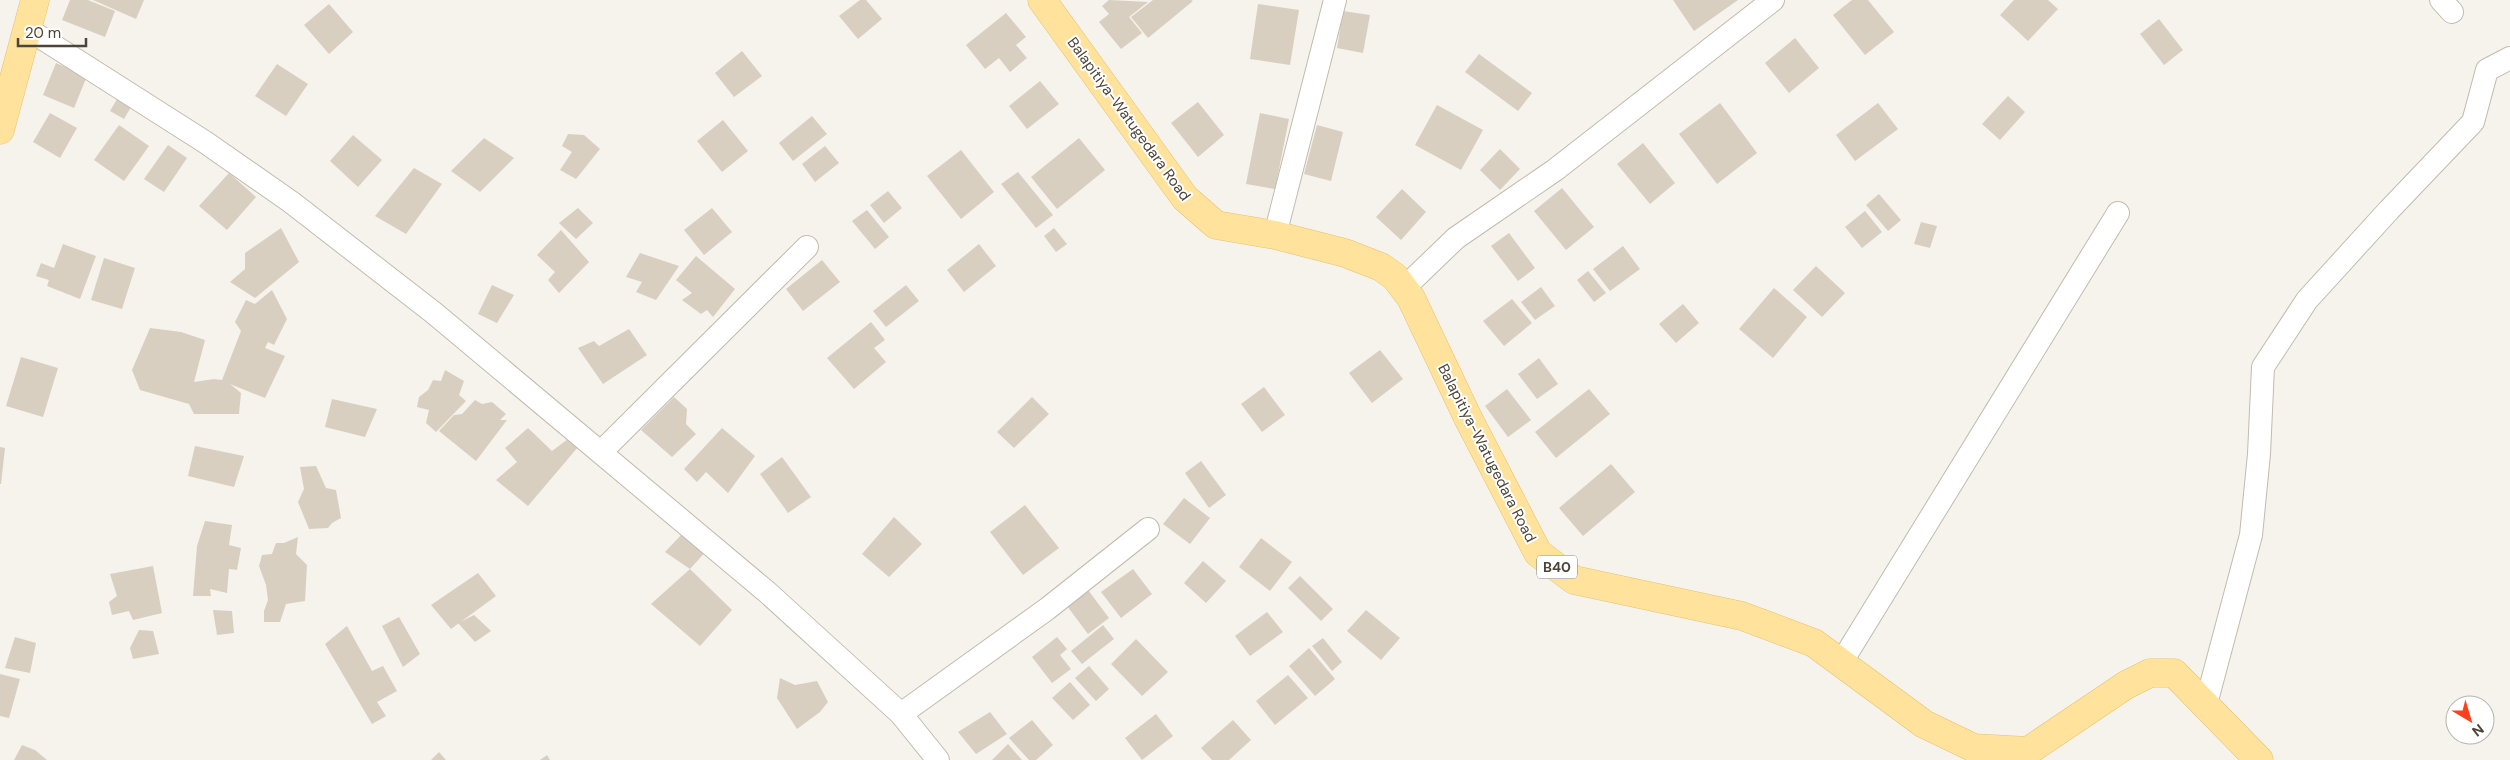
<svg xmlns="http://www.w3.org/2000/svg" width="2510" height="760" font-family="'DM Sans',sans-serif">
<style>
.building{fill:#d8cfc1}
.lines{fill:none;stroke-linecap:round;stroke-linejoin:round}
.minor-casing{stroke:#c2bbae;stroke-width:24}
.major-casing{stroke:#e6c16a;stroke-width:29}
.minor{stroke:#fff;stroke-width:22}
.major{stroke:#ffe39c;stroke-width:28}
.labels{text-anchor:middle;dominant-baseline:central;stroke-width:4;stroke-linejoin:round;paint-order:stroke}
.shield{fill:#fff;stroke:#817c74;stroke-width:1}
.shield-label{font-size:14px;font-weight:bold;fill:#4b4439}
.street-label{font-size:15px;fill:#4b4439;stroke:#fff}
</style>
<rect width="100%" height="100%" fill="#f6f3ec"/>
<!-- building -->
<g class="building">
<path d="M 70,0 L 88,0 L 115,11 L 105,37 L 62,20 Z"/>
<path d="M 93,0 L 144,0 L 136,19 Z"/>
<path d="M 860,0 L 866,0 L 882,19 L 858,39 L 839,16 Z"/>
<path d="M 1109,0 L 1148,2 L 1129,17 L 1142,33 L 1121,49 L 1099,22 L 1109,14 L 1102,6 Z"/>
<path d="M 1153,0 L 1191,0 L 1193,1 L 1148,38 L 1131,17 Z"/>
<path d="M 1673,0 L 1738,0 L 1694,31 Z"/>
<path d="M 1852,0 L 1868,0 L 1894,32 L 1865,55 L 1833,15 Z"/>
<path d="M 2014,0 L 2048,0 L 2058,9 L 2028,41 L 2000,15 Z"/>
<path d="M 329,4 L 353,32 L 329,54 L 304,25 Z"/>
<path d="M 1258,4 L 1299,10 L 1290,65 L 1250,59 Z"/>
<path d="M 1343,11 L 1370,15 L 1363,53 L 1337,48 Z"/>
<path d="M 1006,13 L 1026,37 L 1016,45 L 1027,58 L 1010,72 L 999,58 L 985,69 L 966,45 Z"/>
<path d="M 2159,19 L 2183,50 L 2164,65 L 2140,34 Z"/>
<path d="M 1795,38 L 1819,68 L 1789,93 L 1765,63 Z"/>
<path d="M 742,51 L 762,76 L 734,97 L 715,73 Z"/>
<path d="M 1479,54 L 1532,93 L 1518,111 L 1465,72 Z"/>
<path d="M 56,63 L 87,76 L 74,108 L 43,95 Z"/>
<path d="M 277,64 L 308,84 L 286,116 L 255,96 Z"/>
<path d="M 1040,81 L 1059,104 L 1027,129 L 1009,106 Z"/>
<path d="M 120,94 L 134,102 L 124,119 L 110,111 Z"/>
<path d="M 2008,96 L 2025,112 L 2000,140 L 1982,124 Z"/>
<path d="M 1198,102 L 1224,135 L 1198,157 L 1171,123 Z"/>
<path d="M 1720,103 L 1757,153 L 1717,184 L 1679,134 Z"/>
<path d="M 1878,103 L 1898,129 L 1855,161 L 1836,135 Z"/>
<path d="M 1437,105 L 1483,130 L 1461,170 L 1415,145 Z"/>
<path d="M 50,113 L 77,128 L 60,158 L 33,142 Z"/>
<path d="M 1260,113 L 1289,119 L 1275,189 L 1246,184 Z"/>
<path d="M 812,116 L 827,134 L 793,161 L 779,143 Z"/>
<path d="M 723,120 L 748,151 L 722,172 L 697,141 Z"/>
<path d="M 119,125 L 149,146 L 124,181 L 94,160 Z"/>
<path d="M 1317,125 L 1343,132 L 1331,181 L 1304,174 Z"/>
<path d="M 568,134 L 584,135 L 600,149 L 576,179 L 560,170 L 572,152 L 562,146 Z"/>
<path d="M 353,135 L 382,160 L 358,187 L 330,161 Z"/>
<path d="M 484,138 L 514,158 L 480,192 L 451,171 Z"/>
<path d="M 1079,138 L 1105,170 L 1057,209 L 1031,177 Z"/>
<path d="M 1643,143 L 1675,183 L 1650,204 L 1617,164 Z"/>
<path d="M 168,145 L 187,158 L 164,192 L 144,179 Z"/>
<path d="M 825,146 L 839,163 L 815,182 L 802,164 Z"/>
<path d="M 1500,149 L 1520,169 L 1500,190 L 1480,170 Z"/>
<path d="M 961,150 L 994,192 L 961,219 L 927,176 Z"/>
<path d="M 414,168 L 442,184 L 406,234 L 375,216 Z"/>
<path d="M 1018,172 L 1053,215 L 1036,228 L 1001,184 Z"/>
<path d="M 229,173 L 256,197 L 227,230 L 199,206 Z"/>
<path d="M 1562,188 L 1594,227 L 1566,250 L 1534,211 Z"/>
<path d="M 1402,189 L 1426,212 L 1401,240 L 1376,217 Z"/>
<path d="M 888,191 L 902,208 L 884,223 L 870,205 Z"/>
<path d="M 1879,194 L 1901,220 L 1888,231 L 1866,205 Z"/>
<path d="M 578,208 L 593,223 L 576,239 L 559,223 Z"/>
<path d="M 712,208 L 732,232 L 704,255 L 684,230 Z"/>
<path d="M 867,210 L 889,237 L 875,249 L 852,221 Z"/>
<path d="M 1865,211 L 1882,232 L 1862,248 L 1845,227 Z"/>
<path d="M 1921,222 L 1937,226 L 1930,248 L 1914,244 Z"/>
<path d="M 281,228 L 299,262 L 255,298 L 230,282 L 245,269 L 245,253 Z"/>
<path d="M 1054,228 L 1067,244 L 1056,252 L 1044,236 Z"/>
<path d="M 561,230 L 589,262 L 559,293 L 548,280 L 555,272 L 537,255 Z"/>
<path d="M 1509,233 L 1535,268 L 1518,281 L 1491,246 Z"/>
<path d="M 63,244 L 96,256 L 80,299 L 47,286 L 49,280 L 36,276 L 41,263 L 54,268 Z"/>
<path d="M 979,244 L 996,266 L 964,292 L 947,270 Z"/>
<path d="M 1623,246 L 1640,269 L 1610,291 L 1593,269 Z"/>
<path d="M 640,253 L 679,266 L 656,300 L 636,292 L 642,282 L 626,277 Z"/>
<path d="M 696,256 L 735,289 L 713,317 L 707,310 L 701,314 L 682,300 L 692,293 L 676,280 Z"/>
<path d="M 104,258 L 135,268 L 122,309 L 91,300 Z"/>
<path d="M 822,260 L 840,282 L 803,311 L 786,289 Z"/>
<path d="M 1816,266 L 1845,293 L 1822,317 L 1793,290 Z"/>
<path d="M 1588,271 L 1606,293 L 1594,302 L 1577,280 Z"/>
<path d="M 492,285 L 514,295 L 497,323 L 478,314 Z"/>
<path d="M 906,285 L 919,301 L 886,327 L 873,311 Z"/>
<path d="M 1541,287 L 1555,306 L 1535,320 L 1521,302 Z"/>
<path d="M 1774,288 L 1807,317 L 1773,358 L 1739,329 Z"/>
<path d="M 272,290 L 287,319 L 274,345 L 268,342 L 265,348 L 285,356 L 265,398 L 230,384 L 241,393 L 239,414 L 194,414 L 189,404 L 140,390 L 132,370 L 150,328 L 181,332 L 205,340 L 194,382 L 214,379 L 222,380 L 241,331 L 235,322 L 246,300 L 255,304 Z"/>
<path d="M 1512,299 L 1532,323 L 1504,346 L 1483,321 Z"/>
<path d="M 1683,304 L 1699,323 L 1676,343 L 1659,324 Z"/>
<path d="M 871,322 L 885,340 L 874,348 L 886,362 L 854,389 L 827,358 Z"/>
<path d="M 629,329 L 647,355 L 603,384 L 578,348 L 594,341 L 599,346 Z"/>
<path d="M 1380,350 L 1403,379 L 1372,403 L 1349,373 Z"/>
<path d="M 21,357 L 58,368 L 43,417 L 6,406 Z"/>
<path d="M 1539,358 L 1558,384 L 1537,399 L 1518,374 Z"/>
<path d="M 445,370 L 464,381 L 459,395 L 466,401 L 436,432 L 426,423 L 429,410 L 417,407 L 419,397 L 428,390 L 433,380 L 441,381 Z"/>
<path d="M 1264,387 L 1285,415 L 1262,432 L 1241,404 Z"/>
<path d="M 1507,389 L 1531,420 L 1508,437 L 1485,406 Z"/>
<path d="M 1589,389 L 1610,414 L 1556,458 L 1535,432 Z"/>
<path d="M 674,397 L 687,409 L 686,424 L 696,434 L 672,457 L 641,430 Z"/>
<path d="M 1032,397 L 1049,414 L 1014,448 L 997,432 Z"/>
<path d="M 332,399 L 377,409 L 365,437 L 325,427 Z"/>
<path d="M 475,400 L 482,404 L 492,402 L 506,414 L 500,420 L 507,420 L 476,461 L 439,431 L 454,415 L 462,414 Z"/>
<path d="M 528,428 L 552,451 L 568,439 L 578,447 L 528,506 L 496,480 L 517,462 L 505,448 Z"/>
<path d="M 722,428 L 755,456 L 728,493 L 706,472 L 697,482 L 684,469 Z"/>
<path d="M 195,446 L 244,456 L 234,487 L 188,476 Z"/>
<path d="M 0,447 L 5,448 L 1,484 L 0,484 Z"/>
<path d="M 782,457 L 811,497 L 788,513 L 760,474 Z"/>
<path d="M 1201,461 L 1226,495 L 1209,508 L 1185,473 Z"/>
<path d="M 1611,464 L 1635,492 L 1583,536 L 1559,508 Z"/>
<path d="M 316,466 L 326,488 L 336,490 L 341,518 L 332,523 L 328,528 L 309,529 L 298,502 L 304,489 L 300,467 Z"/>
<path d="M 1184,498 L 1210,518 L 1190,544 L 1163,524 Z"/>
<path d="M 1025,505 L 1059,548 L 1023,575 L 990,532 Z"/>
<path d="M 894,517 L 922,544 L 889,577 L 862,554 Z"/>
<path d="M 205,521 L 232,525 L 229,545 L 241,548 L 237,570 L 229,569 L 227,593 L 210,589 L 211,596 L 193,596 L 197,546 Z"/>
<path d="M 684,532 L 708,549 L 690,569 L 665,552 Z"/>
<path d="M 298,537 L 296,554 L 307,565 L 305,601 L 286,604 L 280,622 L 264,622 L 264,611 L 268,600 L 266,585 L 259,566 L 262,555 L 272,554 L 276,543 L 284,543 Z"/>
<path d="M 1261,538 L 1292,562 L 1270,591 L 1239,567 Z"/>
<path d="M 1203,561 L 1226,581 L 1206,603 L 1184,583 Z"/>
<path d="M 153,566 L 162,613 L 133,620 L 129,611 L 112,615 L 109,602 L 117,596 L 110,574 Z"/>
<path d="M 690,569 L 732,610 L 700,646 L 651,604 Z"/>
<path d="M 1133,569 L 1152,594 L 1121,618 L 1101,592 Z"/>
<path d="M 478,573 L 496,596 L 451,629 L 431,605 Z"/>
<path d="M 1300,576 L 1333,609 L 1321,621 L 1288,588 Z"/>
<path d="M 1088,590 L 1109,618 L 1088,634 L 1067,606 Z"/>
<path d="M 213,610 L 232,611 L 234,633 L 217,635 Z"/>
<path d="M 1366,610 L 1400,638 L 1381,660 L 1347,631 Z"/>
<path d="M 1267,612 L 1283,632 L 1250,656 L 1235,636 Z"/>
<path d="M 474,615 L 491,631 L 475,642 L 458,623 Z"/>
<path d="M 399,617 L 420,654 L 403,667 L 382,626 Z"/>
<path d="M 1103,625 L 1114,639 L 1082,664 L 1071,651 Z"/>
<path d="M 347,626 L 372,671 L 383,666 L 397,691 L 377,702 L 386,716 L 372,724 L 325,644 Z"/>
<path d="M 139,630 L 153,631 L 159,654 L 133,659 L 130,648 Z"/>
<path d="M 15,637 L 36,643 L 30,673 L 5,668 Z"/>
<path d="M 1057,637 L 1067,649 L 1060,655 L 1071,669 L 1052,683 L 1032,657 Z"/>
<path d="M 1323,638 L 1342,662 L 1332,671 L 1312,646 Z"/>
<path d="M 1136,639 L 1168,672 L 1142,696 L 1111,664 Z"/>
<path d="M 1309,648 L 1335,679 L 1315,696 L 1289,666 Z"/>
<path d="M 1089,666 L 1109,689 L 1096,701 L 1075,678 Z"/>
<path d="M 0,674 L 20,679 L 9,718 L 0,716 Z"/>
<path d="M 1288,675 L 1308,698 L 1275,725 L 1256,701 Z"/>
<path d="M 780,678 L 795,685 L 817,681 L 828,702 L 820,712 L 797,729 L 777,698 Z"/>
<path d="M 1070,682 L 1090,705 L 1073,720 L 1052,698 Z"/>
<path d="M 990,712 L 1007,734 L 976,754 L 958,732 Z"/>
<path d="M 1156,714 L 1173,736 L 1142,760 L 1125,738 Z"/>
<path d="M 1032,720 L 1053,745 L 1036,760 L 1029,760 L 1009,738 Z"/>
<path d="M 1233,720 L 1251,740 L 1229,760 L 1212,760 L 1201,748 Z"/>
<path d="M 1008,744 L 1022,760 L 992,760 Z"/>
<path d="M 22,745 L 35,750 L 47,760 L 14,760 Z"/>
<path d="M 439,752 L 446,760 L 431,760 Z"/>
<path d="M 547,755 L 550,760 L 540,760 Z"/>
</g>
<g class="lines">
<defs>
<g id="minor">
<path d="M 2441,0 L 2452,12"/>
<path d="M 26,28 L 205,142 L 291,202 L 434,313 L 767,592 L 901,714 L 938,760"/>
<path d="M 1275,235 L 1335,0"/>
<path d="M 1405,287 L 1456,238 L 1555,170 L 1773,0"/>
<path d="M 602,451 L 807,247"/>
<path d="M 1841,663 L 2118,213"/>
<path d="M 2206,704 L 2251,535 L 2259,454 L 2263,367 L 2307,300 L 2389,210 L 2473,122 L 2487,70 L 2510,58"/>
<path d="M 901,714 L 1047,609 L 1148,529"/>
</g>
<g id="major">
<path d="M 1042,0 L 1185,198 L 1216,225 L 1275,235 L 1345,253 L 1381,267 L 1395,277 L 1411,298 L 1468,418 L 1538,553 L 1574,580 L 1742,616 L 1814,643 L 1924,724 L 1974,748 L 2028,751 L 2126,685 L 2150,673 L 2174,673 L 2259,760"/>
<path d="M 0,130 L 35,0"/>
</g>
</defs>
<!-- minor casing -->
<use href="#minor" class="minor-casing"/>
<!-- major casing -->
<use href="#major" class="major-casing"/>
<!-- minor -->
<use href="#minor" class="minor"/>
<!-- major -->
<use href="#major" class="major"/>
</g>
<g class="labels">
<!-- shield labels -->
<rect class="shield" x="1537" y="555.5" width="40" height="23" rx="4"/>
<g class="shield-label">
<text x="1557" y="567">B40</text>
</g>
<!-- street labels -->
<g class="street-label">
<text transform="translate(1129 119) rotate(54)">Balapitiya-Watugedara Road</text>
<text transform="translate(1487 453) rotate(63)">Balapitiya-Watugedara Road</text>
</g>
</g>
<!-- north arrow -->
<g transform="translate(2470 720) rotate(142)"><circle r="24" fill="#ffffff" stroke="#b7b4b0"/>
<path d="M0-4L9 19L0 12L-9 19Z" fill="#fc3f1d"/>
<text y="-8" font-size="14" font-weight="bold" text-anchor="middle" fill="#4b4439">N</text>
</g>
<!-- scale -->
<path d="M18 38v8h68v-8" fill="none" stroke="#4b4439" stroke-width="2.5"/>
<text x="25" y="38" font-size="15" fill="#4b4439" stroke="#ffffff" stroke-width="4" paint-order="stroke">20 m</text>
</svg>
